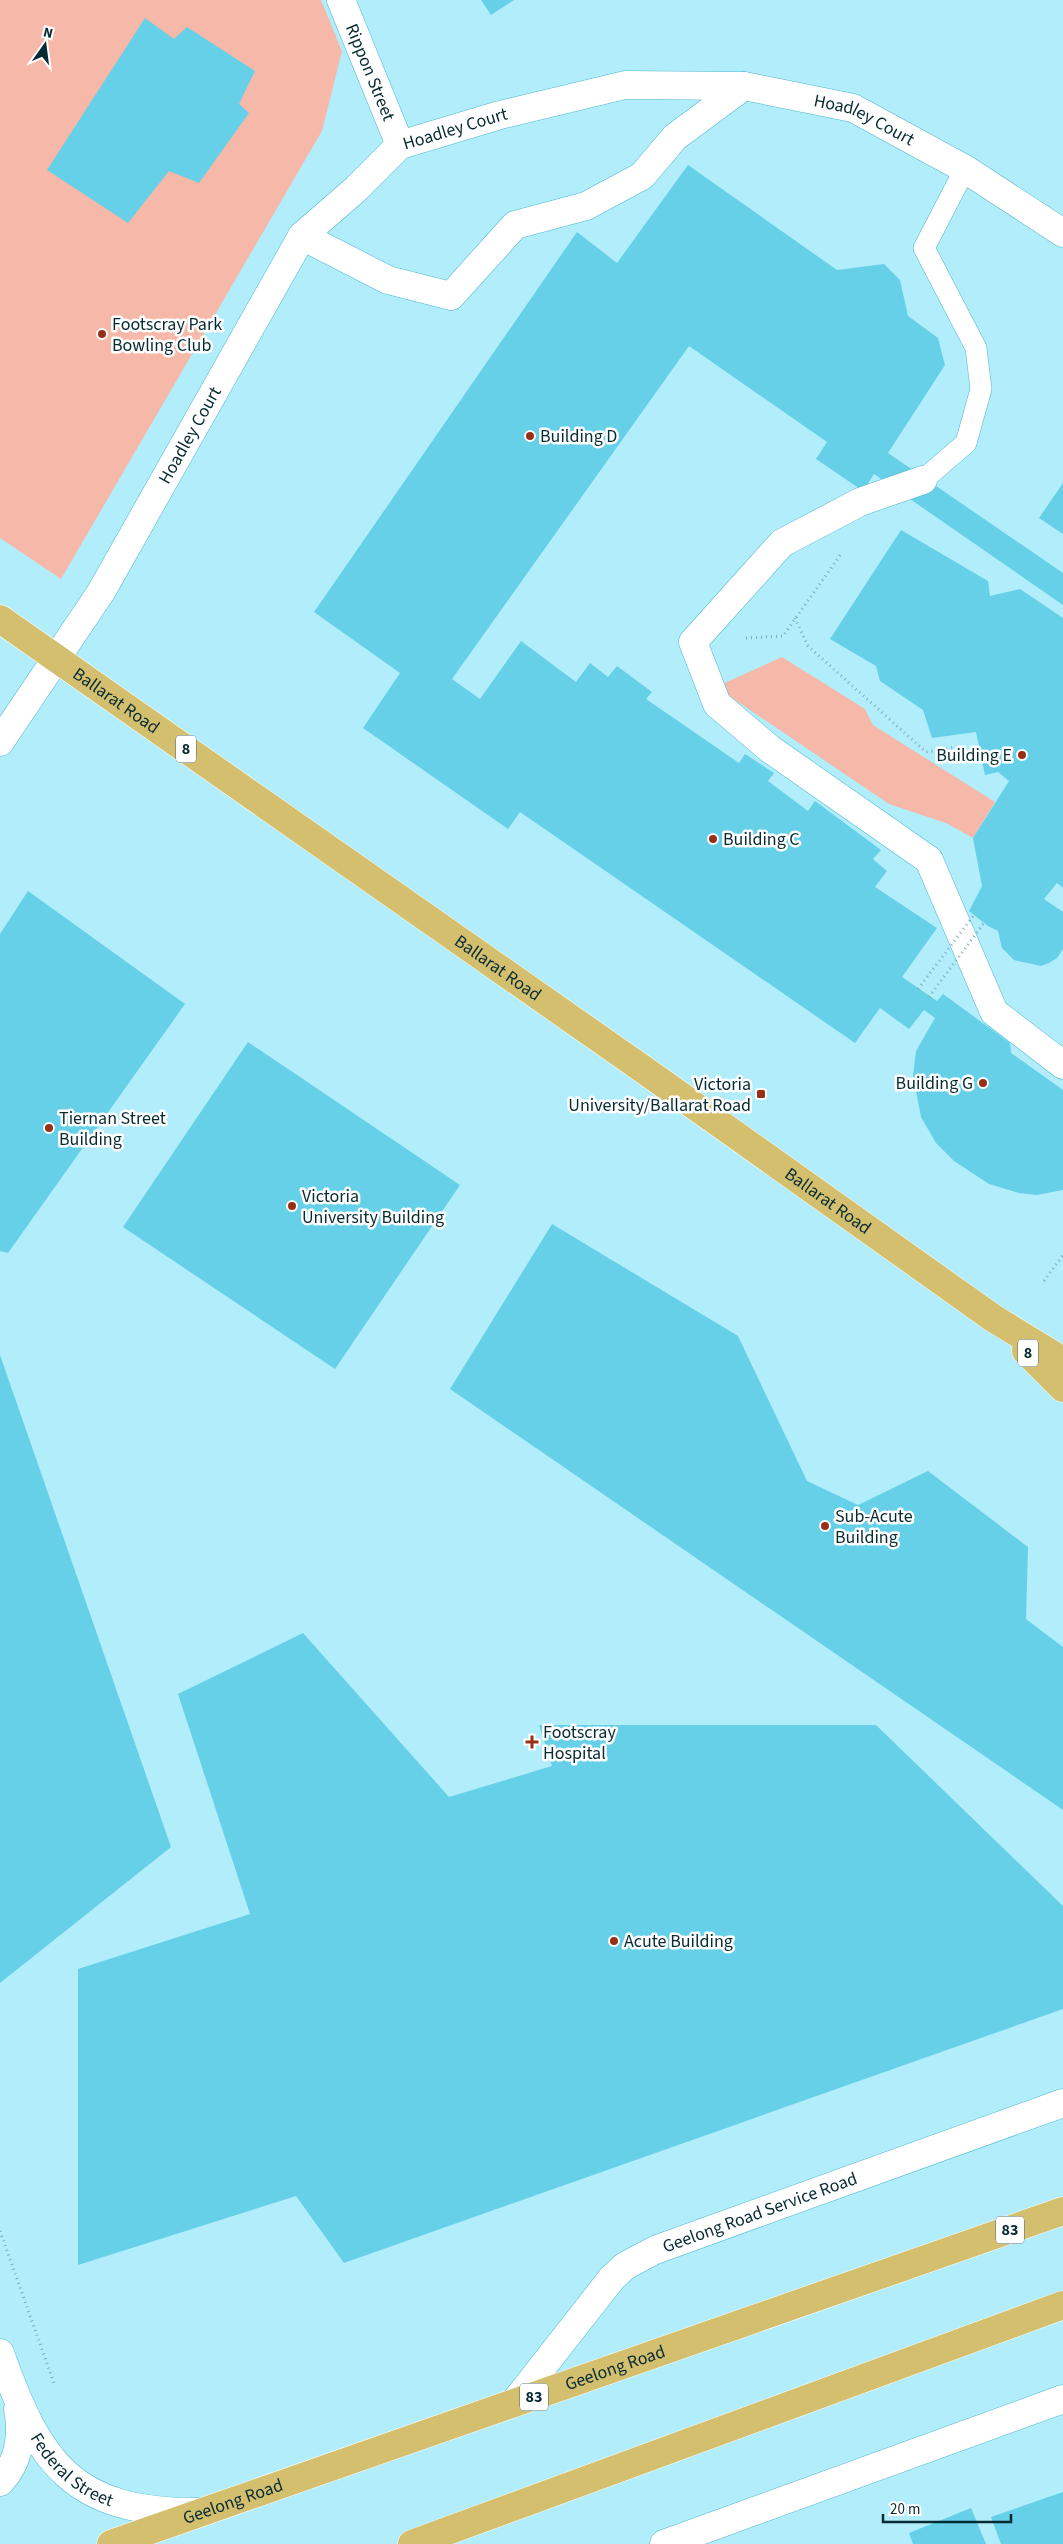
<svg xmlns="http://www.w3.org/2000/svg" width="1063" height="2544" font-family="'Source Sans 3',sans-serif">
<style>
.green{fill:#f6b8a9}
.building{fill:#65d0e8}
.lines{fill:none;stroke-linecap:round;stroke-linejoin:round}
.service-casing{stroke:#4bb8cf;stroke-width:22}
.minor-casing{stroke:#4bb8cf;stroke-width:29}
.trunk-casing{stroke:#fff;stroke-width:29}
.path{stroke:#7aadb9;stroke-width:3;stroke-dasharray:1 4;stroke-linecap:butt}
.service{stroke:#fff;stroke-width:21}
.minor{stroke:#fff;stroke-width:28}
.trunk{stroke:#d4bf6f;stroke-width:28}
.path-bridge{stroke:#7aadb9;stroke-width:3;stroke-dasharray:1 4;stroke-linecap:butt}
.poi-dot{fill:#983018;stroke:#fff;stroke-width:2}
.labels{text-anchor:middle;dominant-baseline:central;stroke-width:5;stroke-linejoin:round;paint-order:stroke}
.shield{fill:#fff;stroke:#516b70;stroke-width:1}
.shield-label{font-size:16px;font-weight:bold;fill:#072b32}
.street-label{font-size:18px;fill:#072b32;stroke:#fff}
.poi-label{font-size:18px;fill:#072b32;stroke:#fff;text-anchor:start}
</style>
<rect width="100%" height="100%" fill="#b2edfb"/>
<!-- green -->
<g class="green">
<path d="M 0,0 L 321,0 L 342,51 L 322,131 L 61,579 L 0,538 Z"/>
<path d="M 782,657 L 865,709 L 873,725 L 995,802 L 973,838 L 946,823 L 889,804 L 716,687 Z"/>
</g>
<!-- building -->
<g class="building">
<path d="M 481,0 L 514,0 L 491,15 Z"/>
<path d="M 145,18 L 174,39 L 187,27 L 255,71 L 239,104 L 249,113 L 199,183 L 169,171 L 128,223 L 47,170 Z"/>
<path d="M 688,165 L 837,270 L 884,264 L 900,280 L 908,316 L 938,338 L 945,365 L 888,453 L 1063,573 L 1063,605 L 874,474 L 863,491 L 816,459 L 827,442 L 689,346 L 452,679 L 480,699 L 521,641 L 576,682 L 590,663 L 608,677 L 617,666 L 652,692 L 646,699 L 739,763 L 745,754 L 774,773 L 768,781 L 808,811 L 815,801 L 881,850 L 873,859 L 887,871 L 875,887 L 937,928 L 902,977 L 937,1001 L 943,994 L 1010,1043 L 1011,1053 L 1063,1090 L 1063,1190 L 1037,1195 L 1019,1193 L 989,1184 L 954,1161 L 936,1143 L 921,1117 L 913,1075 L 916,1051 L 935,1018 L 924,1010 L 909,1029 L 880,1008 L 855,1043 L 520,812 L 508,829 L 363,728 L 400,673 L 314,612 L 577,232 L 617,263 Z"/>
<path d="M 1063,483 L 1063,534 L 1039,518 Z"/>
<path d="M 901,530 L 988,581 L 990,596 L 1020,589 L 1063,618 L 1063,888 L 1057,883 L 1044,899 L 1063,912 L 1063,949 L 1057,958 L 1049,963 L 1041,966 L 1014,960 L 1002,948 L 998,931 L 988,926 L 969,911 L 982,886 L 973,838 L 1009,781 L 998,772 L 985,775 L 976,732 L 932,738 L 923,710 L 880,681 L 876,666 L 830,639 Z"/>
<path d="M 28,891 L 185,1004 L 8,1253 L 0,1251 L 0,934 Z"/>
<path d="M 248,1042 L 460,1185 L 335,1369 L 123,1227 Z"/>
<path d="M 552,1224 L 738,1336 L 807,1481 L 858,1505 L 928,1471 L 1028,1547 L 1026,1619 L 1063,1647 L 1063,1810 L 450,1389 Z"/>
<path d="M 0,1355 L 171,1847 L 0,1983 Z"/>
<path d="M 303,1633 L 449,1797 L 552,1766 L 539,1725 L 876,1725 L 1063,1906 L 1063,2009 L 344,2263 L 296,2196 L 78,2265 L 78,1969 L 250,1914 L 178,1694 Z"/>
<path d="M 1063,2492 L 1063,2544 L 1001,2544 L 991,2517 Z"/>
<path d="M 971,2508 L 986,2544 L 913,2544 L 909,2533 Z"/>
</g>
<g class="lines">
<defs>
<path id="service" d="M 923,480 L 966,443 L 981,389 L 976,348 L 924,248 L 965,169"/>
<g id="minor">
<path id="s1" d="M 341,0 L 400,145"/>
<path d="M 302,236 L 388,280 L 451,296 L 515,225 L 586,206 L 642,176 L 675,137 L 744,86"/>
<path d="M 923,480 L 860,502 L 782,543 L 693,642 L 717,704 L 770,749 L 929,860 L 994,1012 L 1063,1065"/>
<path id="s2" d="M 0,742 L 101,592 L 302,236 L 356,189 L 400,145 L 500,115 L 625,85 L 744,86 L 853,108 L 965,169 L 1063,233"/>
<path id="s3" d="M 0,2353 C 39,2463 72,2513 198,2512"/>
<path id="s4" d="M 514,2403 L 612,2278 L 625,2266 L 655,2250 L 1063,2103"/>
<path d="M 0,2482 C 19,2463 23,2435 18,2409"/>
<path d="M 664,2544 L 1063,2399"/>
</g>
<g id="trunk">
<path id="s5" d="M 0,619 L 647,1072 L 993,1318 L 1063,1361"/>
<path d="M 1026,1351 L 1063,1388"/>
<path id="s6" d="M 111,2544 L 1063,2211"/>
<path d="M 412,2544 L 1063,2305"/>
</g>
</defs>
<!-- service casing -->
<use href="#service" class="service-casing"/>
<!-- minor casing -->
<use href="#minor" class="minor-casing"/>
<!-- trunk casing -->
<use href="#trunk" class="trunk-casing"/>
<!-- path -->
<g class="path">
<path d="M 795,618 L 808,646 L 926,752 L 957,747"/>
<path d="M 746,638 L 783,636 L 841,554"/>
<path d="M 1044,1281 L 1063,1255"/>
<path d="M 0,2231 L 55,2386"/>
</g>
<!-- service -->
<use href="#service" class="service"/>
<!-- minor -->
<use href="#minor" class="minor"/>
<!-- trunk -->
<use href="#trunk" class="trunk"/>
<!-- path-bridge -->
<g class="path-bridge">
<path d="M 918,989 L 974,915"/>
<path d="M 929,997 L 984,923"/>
</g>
</g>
<!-- markers -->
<g class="poi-dot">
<circle cx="102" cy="334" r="5"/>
<circle cx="530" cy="436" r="5"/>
<circle cx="1022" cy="755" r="5"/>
<circle cx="713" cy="839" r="5"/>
<circle cx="983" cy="1083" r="5"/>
<rect x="756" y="1089" width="10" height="10" rx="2.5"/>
<circle cx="49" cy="1128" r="5"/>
<circle cx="292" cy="1206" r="5"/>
<circle cx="825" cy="1526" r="5"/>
<path d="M529.5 1734.5h5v5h5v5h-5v5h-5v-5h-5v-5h5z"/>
<circle cx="614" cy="1941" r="5"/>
</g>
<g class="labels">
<!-- shield labels -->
<g class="shield">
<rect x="176" y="735.5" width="20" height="27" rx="4"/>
<rect x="1018" y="1339.5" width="20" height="27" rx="4"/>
<rect x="996" y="2216.5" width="28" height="27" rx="4"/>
<rect x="520" y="2383.5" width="28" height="27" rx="4"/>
</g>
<g class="shield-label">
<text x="186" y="749">8</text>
<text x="1028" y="1353">8</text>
<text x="1010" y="2230">83</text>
<text x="534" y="2397">83</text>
</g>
<!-- street labels -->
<g class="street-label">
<text stroke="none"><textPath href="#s1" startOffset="78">Rippon Street</textPath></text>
<text stroke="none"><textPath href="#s2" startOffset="1201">Hoadley Court</textPath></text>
<text stroke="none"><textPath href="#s2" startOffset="781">Hoadley Court</textPath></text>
<text stroke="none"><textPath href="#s2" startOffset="361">Hoadley Court</textPath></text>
<text stroke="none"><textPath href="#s5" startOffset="142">Ballarat Road</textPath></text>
<text stroke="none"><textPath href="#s5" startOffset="608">Ballarat Road</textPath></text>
<text stroke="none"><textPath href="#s5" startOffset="1012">Ballarat Road</textPath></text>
<text stroke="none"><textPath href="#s4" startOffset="322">Geelong Road Service Road</textPath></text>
<text stroke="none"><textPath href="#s6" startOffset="534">Geelong Road</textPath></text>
<text stroke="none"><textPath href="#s3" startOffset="141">Federal Street</textPath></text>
<text stroke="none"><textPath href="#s6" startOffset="129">Geelong Road</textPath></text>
</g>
<!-- poi labels -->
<g class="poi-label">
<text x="112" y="324">Footscray Park<tspan x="112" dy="21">Bowling Club</tspan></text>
<text x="540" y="436">Building D</text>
<text x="1012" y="755" text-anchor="end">Building E</text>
<text x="723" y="839">Building C</text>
<text x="973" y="1083" text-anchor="end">Building G</text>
<text x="751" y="1084" text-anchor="end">Victoria<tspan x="751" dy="21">University/Ballarat Road</tspan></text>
<text x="59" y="1118">Tiernan Street<tspan x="59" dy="21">Building</tspan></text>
<text x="302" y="1196">Victoria<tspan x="302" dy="21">University Building</tspan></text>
<text x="835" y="1516">Sub-Acute<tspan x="835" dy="21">Building</tspan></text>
<text x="543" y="1732">Footscray<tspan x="543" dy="21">Hospital</tspan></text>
<text x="624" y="1941">Acute Building</text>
</g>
</g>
<!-- north arrow -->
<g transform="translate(45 45) rotate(14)" stroke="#ffffff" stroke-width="4" paint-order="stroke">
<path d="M0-4L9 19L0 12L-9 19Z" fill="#072b32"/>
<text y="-8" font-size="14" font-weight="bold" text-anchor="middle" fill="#072b32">N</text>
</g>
<!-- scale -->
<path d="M883 2514v8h128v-8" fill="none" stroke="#072b32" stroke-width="2.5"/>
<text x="890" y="2514" font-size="15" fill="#072b32" stroke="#ffffff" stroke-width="4" paint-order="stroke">20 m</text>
</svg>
